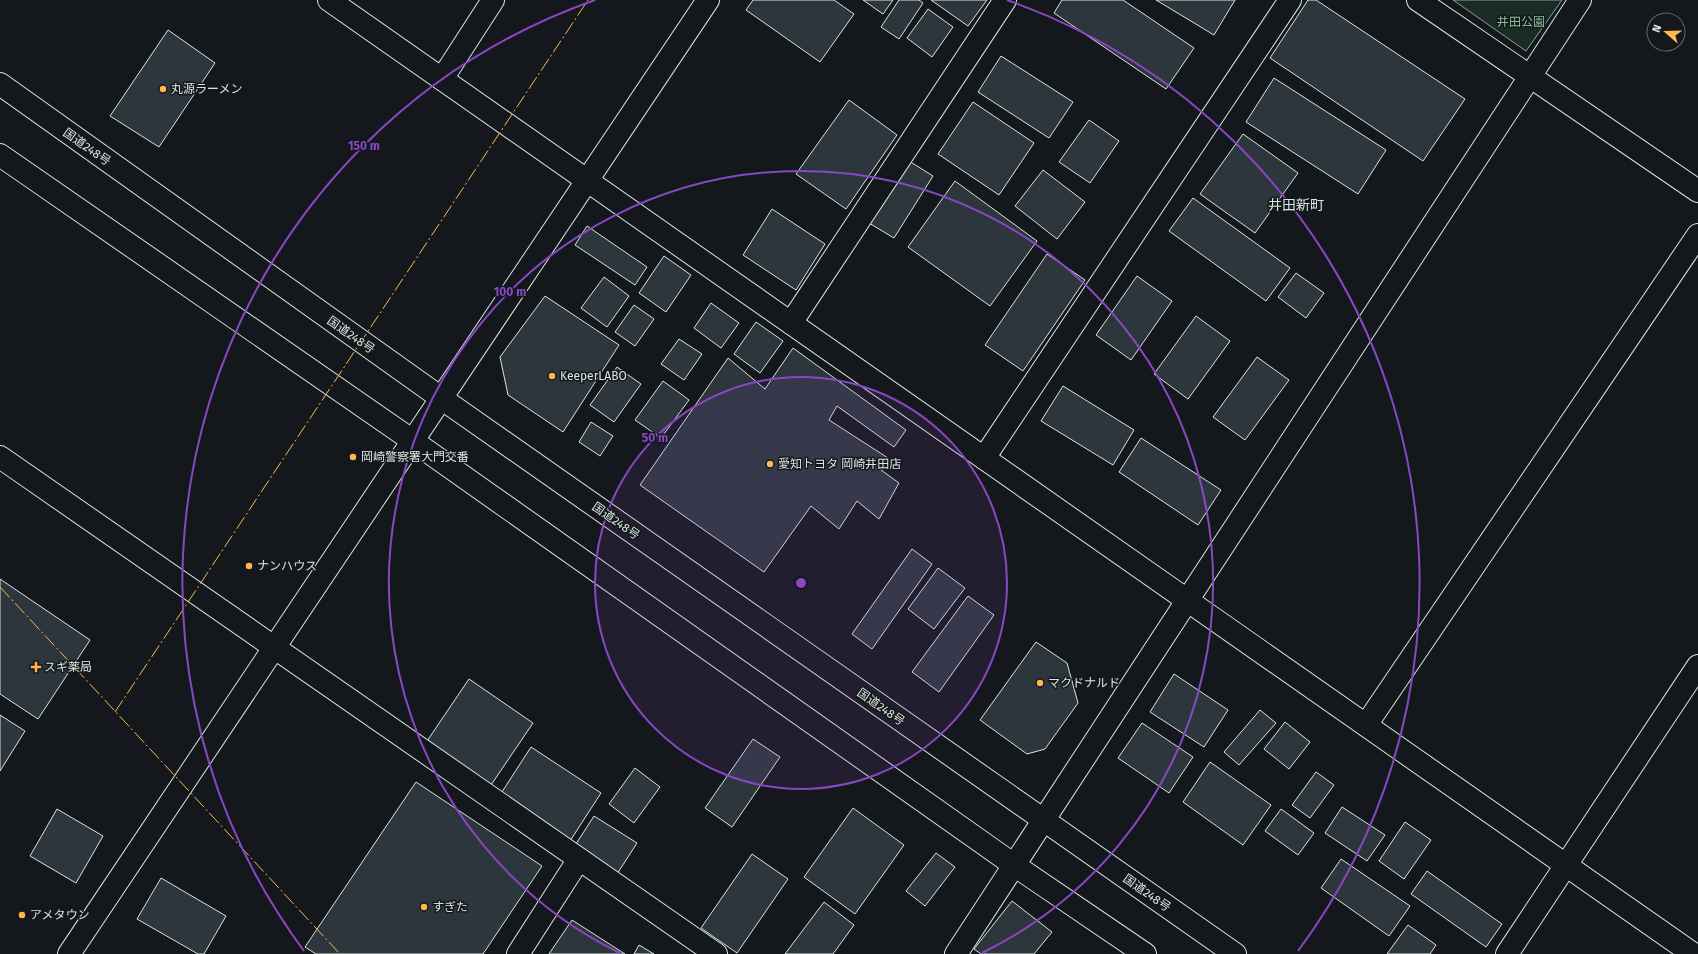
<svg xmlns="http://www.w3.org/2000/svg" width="1698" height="954" font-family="'Fira Sans','Noto Sans JP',sans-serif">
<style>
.green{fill:#1a2d24;stroke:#939e99}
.building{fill:#2c363c;stroke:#d8e6dc}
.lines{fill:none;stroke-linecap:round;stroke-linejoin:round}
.street-casing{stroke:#d8e6dc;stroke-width:24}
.secondary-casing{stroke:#d8e6dc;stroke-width:24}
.highway-casing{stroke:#d8e6dc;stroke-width:24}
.street{stroke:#14181c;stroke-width:22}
.secondary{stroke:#14181c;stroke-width:22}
.highway{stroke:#14181c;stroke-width:22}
.power{stroke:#ffb74d;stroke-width:1;stroke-dasharray:14 3 2 3;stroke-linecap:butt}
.ring{fill:none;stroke:#8948c3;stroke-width:2}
.poi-dot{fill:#ffb74d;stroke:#14181c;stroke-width:1.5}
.labels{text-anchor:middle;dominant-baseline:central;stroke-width:3;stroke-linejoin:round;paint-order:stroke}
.park-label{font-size:12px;fill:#8ac095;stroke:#14181c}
.poi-label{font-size:12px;fill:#d8e6dc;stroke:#14181c;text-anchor:start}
.street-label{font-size:12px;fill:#d8e6dc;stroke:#14181c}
.quarter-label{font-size:14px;fill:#d8e6dc;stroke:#14181c}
.centre{fill:#8948c3;stroke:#14181c;stroke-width:2}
.ring-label{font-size:12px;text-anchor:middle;font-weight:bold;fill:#8948c3;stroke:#14181c;stroke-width:3;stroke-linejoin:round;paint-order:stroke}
</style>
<rect width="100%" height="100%" fill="#14181c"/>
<!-- green -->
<path class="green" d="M 1453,0 L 1562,0 L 1526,51 Z"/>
<!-- building -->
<g class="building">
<path d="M 753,0 L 834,0 L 854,14 L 820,62 L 746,10 Z"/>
<path d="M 863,0 L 893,0 L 883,14 Z"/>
<path d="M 899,0 L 919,0 L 923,3 L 899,39 L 881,27 Z"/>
<path d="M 931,0 L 987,0 L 968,26 Z"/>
<path d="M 1062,0 L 1123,0 L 1194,48 L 1166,89 L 1054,13 Z"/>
<path d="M 1156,0 L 1235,0 L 1214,35 Z"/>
<path d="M 1308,0 L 1316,0 L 1465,99 L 1423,161 L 1270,58 Z"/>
<path d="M 928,9 L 953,27 L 932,57 L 907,38 Z"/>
<path d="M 168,30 L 215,63 L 159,147 L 110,116 Z"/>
<path d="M 1001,56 L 1073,102 L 1049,138 L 978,92 Z"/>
<path d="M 1274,78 L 1386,150 L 1358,194 L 1246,122 Z"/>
<path d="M 849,100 L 897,135 L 846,209 L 796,174 Z"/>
<path d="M 973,102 L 1034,143 L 999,195 L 938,154 Z"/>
<path d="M 1089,120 L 1119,141 L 1090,183 L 1059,162 Z"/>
<path d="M 1243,134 L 1298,173 L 1255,233 L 1200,194 Z"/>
<path d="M 909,161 L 933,176 L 894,238 L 869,223 Z"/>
<path d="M 1043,170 L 1085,202 L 1057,239 L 1015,206 Z"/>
<path d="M 955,181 L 1037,241 L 990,306 L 908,247 Z"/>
<path d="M 1193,198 L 1290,268 L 1266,301 L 1169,231 Z"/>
<path d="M 772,209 L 825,244 L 796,290 L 743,255 Z"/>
<path d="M 587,226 L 647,267 L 635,285 L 575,245 Z"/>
<path d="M 1047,254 L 1085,280 L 1023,371 L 985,345 Z"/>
<path d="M 664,256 L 691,275 L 666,312 L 639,293 Z"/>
<path d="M 1296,273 L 1324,293 L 1306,318 L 1278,297 Z"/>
<path d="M 1137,276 L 1172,301 L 1131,360 L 1096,335 Z"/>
<path d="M 604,277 L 629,296 L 607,327 L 581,308 Z"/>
<path d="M 545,296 L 619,345 L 563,432 L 508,395 L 500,357 Z"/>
<path d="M 711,303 L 739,323 L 721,348 L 694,328 Z"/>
<path d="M 634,305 L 654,319 L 635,346 L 615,332 Z"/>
<path d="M 1196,316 L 1230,341 L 1188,399 L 1154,374 Z"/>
<path d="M 756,322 L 783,341 L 760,373 L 734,354 Z"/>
<path d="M 679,339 L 702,354 L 684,380 L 661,364 Z"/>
<path d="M 793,348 L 906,430 L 894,447 L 837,406 L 829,420 L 888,458 L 881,470 L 899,483 L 879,519 L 857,501 L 839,529 L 811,506 L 764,572 L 640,485 L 728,358 L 765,389 Z"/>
<path d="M 1257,357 L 1289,380 L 1245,440 L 1213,417 Z"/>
<path d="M 617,367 L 641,384 L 614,422 L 590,405 Z"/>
<path d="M 663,381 L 689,400 L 661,438 L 635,420 Z"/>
<path d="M 1063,386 L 1134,430 L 1113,465 L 1041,421 Z"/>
<path d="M 591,422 L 613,436 L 600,456 L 579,442 Z"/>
<path d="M 1141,438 L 1221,490 L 1198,525 L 1119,472 Z"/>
<path d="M 912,549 L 932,564 L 872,649 L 852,634 Z"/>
<path d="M 938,568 L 965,588 L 934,629 L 908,609 Z"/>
<path d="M 0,579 L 90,640 L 38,719 L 0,694 Z"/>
<path d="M 968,596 L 994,615 L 939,692 L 912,672 Z"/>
<path d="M 1036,642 L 1067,663 L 1078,703 L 1045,749 L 1027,754 L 980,720 Z"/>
<path d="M 1174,674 L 1228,710 L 1204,747 L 1150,712 Z"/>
<path d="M 469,679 L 533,723 L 489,788 L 425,744 Z"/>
<path d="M 1260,710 L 1276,723 L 1239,765 L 1224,752 Z"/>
<path d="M 0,715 L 25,731 L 0,771 Z"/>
<path d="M 1285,722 L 1310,742 L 1289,769 L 1264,749 Z"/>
<path d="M 1142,723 L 1193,757 L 1169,793 L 1118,758 Z"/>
<path d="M 753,739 L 780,757 L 732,827 L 705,808 Z"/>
<path d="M 531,747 L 601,793 L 570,841 L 500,795 Z"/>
<path d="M 1210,762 L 1271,805 L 1243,845 L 1183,802 Z"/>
<path d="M 635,768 L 660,787 L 634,823 L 609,804 Z"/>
<path d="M 1316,772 L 1334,785 L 1310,818 L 1292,805 Z"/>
<path d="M 416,782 L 542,866 L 483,954 L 316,954 L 305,947 Z"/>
<path d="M 1342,807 L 1385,835 L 1367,861 L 1325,833 Z"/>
<path d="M 853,808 L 904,845 L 855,914 L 804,877 Z"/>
<path d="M 57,809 L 103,836 L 76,883 L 30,856 Z"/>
<path d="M 1281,809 L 1314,833 L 1298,855 L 1265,831 Z"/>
<path d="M 594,816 L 637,843 L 617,874 L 574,847 Z"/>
<path d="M 1405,822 L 1431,840 L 1404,879 L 1379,861 Z"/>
<path d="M 936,853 L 955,867 L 925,906 L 906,891 Z"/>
<path d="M 752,854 L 788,879 L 737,953 L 701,928 Z"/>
<path d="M 1341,859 L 1410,906 L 1389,936 L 1321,888 Z"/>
<path d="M 1427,871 L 1502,924 L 1486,947 L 1411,894 Z"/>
<path d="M 161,878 L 226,916 L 204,954 L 198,954 L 137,919 Z"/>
<path d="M 1012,901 L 1052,932 L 1034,954 L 981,954 L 974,949 Z"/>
<path d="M 824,902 L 854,925 L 833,954 L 785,954 Z"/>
<path d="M 572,920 L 625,954 L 549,954 Z"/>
<path d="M 1408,925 L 1436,945 L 1430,954 L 1387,954 Z"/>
<path d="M 639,945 L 654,954 L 634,954 Z"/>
</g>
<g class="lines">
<defs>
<g id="street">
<path d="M 1418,0 L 1698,191"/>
<path d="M 442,79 L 493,0"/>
<path d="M 791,323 L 1005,0"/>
<path d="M 0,457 L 716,954"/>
<path d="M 984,458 L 1290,0"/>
<path d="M 1366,725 L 1698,235"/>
<path d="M 69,954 L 708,0"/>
<path d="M 518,954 L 579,859"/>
<path d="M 956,954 L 1580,0"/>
<path d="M 1507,954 L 1698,666"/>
</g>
<path id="secondary" d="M 329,0 L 1693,954"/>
<g id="highway">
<path d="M 0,84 L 441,398 L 1235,954"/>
<path d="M 0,155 L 413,441 L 1014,865 L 1145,954"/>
</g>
</defs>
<!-- street casing -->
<use href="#street" class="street-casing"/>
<!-- secondary casing -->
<use href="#secondary" class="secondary-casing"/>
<!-- highway casing -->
<use href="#highway" class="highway-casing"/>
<!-- street -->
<use href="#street" class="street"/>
<!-- secondary -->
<use href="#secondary" class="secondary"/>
<!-- highway -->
<use href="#highway" class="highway"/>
<!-- power -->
<g class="power">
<path d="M 0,587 L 340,954"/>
<path d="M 115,712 L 588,0"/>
</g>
</g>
<!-- distance rings -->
<circle cx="801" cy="583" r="206" fill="#8948c3" fill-opacity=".12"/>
<g class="ring">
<circle cx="801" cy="583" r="206"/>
<path d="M620 953A412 412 0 1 1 982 953"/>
<path d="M304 951A618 618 0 0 1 595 0M1007 0A618 618 0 0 1 1298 951"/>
</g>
<!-- markers -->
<g class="poi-dot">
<circle cx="163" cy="89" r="4"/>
<circle cx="552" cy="376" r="4"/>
<circle cx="353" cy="457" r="4"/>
<circle cx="770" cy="464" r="4"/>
<circle cx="249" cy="566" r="4"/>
<path d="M34 661h4v4h4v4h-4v4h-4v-4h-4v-4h4z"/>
<circle cx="1040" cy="683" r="4"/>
<circle cx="424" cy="907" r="4"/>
<circle cx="22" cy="915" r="4"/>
</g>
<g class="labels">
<!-- park labels -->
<g class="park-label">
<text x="1521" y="22">井田公園</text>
</g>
<!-- poi labels -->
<g class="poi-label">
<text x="171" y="89">丸源ラーメン</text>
<text x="560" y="376">KeeperLABO</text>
<text x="361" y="457">岡崎警察署大門交番</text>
<text x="778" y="464">愛知トヨタ 岡崎井田店</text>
<text x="257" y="566">ナンハウス</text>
<text x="44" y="667">スギ薬局</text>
<text x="1048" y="683">マクドナルド</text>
<text x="432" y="907">すぎた</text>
<text x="30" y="915">アメタウン</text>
</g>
<!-- street labels -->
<g class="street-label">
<text transform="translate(87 147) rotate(35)">国道248号</text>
<text transform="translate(351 335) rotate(35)">国道248号</text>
<text transform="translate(616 521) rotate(35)">国道248号</text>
<text transform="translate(881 707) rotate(35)">国道248号</text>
<text transform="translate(1147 893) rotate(35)">国道248号</text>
</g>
<!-- quarter labels -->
<g class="quarter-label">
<text x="1296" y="205">井田新町</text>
</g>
</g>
<circle cx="801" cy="583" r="6" class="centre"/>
<g class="ring-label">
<text x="364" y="150">150 m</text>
<text x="510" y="296">100 m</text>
<text x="655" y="442">50 m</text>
</g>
<!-- north arrow -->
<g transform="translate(1666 32) rotate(290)"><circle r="19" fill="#14181c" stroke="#626a69"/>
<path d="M0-3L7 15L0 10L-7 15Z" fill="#ffb74d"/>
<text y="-6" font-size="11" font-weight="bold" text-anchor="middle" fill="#d8e6dc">N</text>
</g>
</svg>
